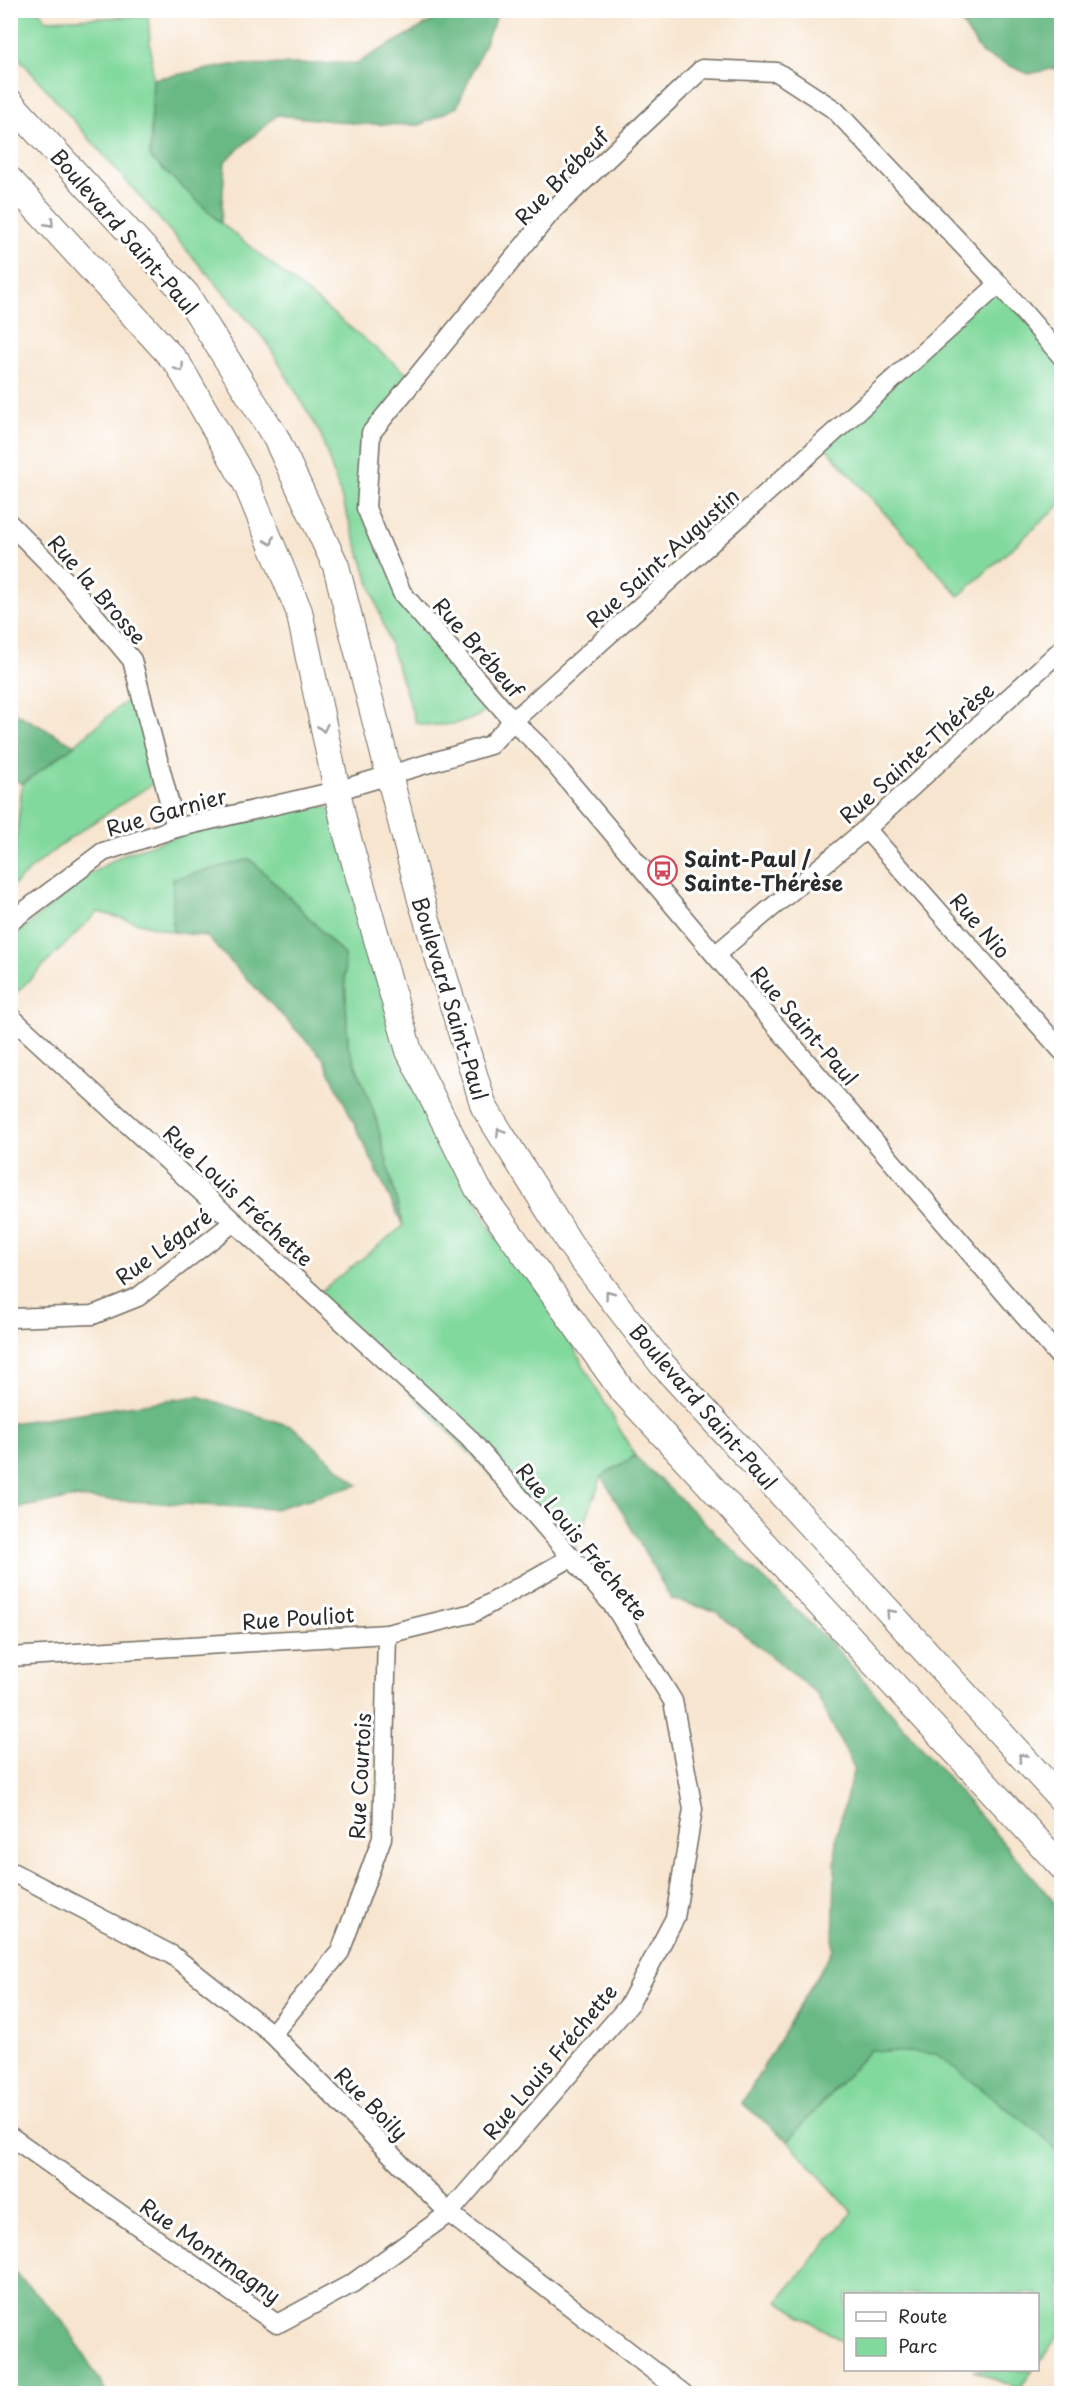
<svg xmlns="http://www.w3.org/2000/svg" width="1072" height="2404" font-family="'Playpen Sans',sans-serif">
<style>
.green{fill:#82d99d;stroke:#568264;stroke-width:1.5}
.forest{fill:#69b984;stroke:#4a7258;stroke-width:1.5}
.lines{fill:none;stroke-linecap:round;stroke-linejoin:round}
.street-casing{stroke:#726c64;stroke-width:21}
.secondary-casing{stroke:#726c64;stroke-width:28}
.street{stroke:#fff;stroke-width:18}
.secondary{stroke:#fff;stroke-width:26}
.oneway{stroke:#a0a0a0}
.labels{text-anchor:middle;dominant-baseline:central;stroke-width:6;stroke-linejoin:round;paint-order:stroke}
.street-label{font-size:21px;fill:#2b2b2b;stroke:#fff}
.poi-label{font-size:21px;font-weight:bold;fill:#2b2b2b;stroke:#fff;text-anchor:start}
</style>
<rect width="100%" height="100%" fill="#fff"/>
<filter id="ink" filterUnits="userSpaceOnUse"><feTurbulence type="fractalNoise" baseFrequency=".0167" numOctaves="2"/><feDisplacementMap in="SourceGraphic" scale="12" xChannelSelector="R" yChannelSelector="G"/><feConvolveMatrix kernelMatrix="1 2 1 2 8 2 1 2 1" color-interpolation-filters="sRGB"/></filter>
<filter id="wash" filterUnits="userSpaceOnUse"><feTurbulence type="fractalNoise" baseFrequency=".008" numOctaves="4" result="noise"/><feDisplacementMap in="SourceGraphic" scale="24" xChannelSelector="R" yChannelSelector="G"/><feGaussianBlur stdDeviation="1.35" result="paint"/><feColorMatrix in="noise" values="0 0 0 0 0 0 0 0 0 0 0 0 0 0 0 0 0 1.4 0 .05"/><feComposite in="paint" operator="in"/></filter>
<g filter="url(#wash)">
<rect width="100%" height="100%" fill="#f7e5cf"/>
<!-- green -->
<g class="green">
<path d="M 10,11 L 39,11 L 47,20 L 148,16 L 153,79 L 150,157 L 221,223 L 415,380 L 371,433 L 366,508 L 402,593 L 489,704 C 480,725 436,728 416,723 L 320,433 L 266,341 L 11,49 Z"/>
<path d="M 992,283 L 1061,360 L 1061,504 L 959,596 L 819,440 Z"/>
<path d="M 133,695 L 160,779 C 109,813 54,844 11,888 L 22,784 L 79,741 Z"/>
<path d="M 320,805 L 337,811 L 448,1147 L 494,1234 L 548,1303 L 635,1456 L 602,1476 L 572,1557 L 315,1296 L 403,1226 L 375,1115 L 348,1045 L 344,955 L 296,904 L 250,859 L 173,880 L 173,932 L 98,912 L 17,992 L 11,986 L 11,939 L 88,875 L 124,854 L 179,836 Z"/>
<path d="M 870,2050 L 936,2053 L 1038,2132 L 1061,2155 L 1061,2331 L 1038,2364 L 1038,2294 L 846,2294 L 845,2343 L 778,2301 L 852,2212 L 788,2141 Z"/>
<path d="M 972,2370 L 1033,2370 L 1019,2389 Z"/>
</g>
<!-- forest -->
<g class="forest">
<path d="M 450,11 L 499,11 L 457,107 L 420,125 L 361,124 L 277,115 L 225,161 L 221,223 L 150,157 L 153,79 L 231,65 L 357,63 Z"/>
<path d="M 954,11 L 1061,11 L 1061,67 L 1029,74 L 982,54 Z"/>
<path d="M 10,710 L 75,745 L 22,784 L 11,777 Z"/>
<path d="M 250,859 L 296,904 L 344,955 L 348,1045 L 375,1115 L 403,1226 L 323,1058 L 206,936 L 173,932 L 173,879 Z"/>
<path d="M 198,1396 L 293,1427 L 358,1485 L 274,1509 L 74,1498 L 11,1509 L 11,1423 Z"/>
<path d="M 635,1456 L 835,1647 L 1061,1910 L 1061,2155 L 1038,2132 L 936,2054 L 870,2050 L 788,2141 L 742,2103 L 833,1949 L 836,1837 L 854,1768 L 816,1693 L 715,1611 L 671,1599 L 602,1476 Z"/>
<path d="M 11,2268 L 64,2322 L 107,2393 L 11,2393 Z"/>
</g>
</g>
<g filter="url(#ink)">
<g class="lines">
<defs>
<g id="street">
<path d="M 1062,357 L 999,284 L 835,110 L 777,72 L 702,69 L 552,211 L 371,433 L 366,508 L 402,593 L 513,721 L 541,748 L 715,955 L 1062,1360"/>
<path d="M 10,524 L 66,581 L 132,660 L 176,828"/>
<path d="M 866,829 L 1062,1051"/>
<path d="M 10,922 L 103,852 L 176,828 L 336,791 L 490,745 L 513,721 L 999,284"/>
<path d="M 715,955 L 866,829 L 1062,649"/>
<path d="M 10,1016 L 468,1437 L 615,1608 L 673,1701 L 693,1809 L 675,1918 L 629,2005 L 449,2213 L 353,2283 L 277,2324 L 10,2136"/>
<path d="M 10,1318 L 93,1315 L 138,1297 L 234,1222"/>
<path d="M 10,1657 L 387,1634 L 473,1613 L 572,1557"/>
<path d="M 10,1871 L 172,1955 L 272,2034 L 449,2213 L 684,2394"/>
<path d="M 272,2034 L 340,1952 L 382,1838 L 387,1634"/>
</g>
<g id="secondary">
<path d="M 10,102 L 186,294 L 276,438 L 336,566 L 421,900 L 484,1107 L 570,1244 L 662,1364 L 1062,1800"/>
<path d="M 10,180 L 178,364 L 246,483 L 299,611 L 345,828 L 409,1051 L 478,1189 L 621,1389 L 1062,1867"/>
</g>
</defs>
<!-- street casing -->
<use href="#street" class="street-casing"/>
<!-- secondary casing -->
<use href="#secondary" class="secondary-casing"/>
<!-- street -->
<use href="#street" class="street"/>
<!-- secondary -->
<use href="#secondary" class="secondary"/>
</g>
<!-- one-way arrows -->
<defs><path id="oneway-chevron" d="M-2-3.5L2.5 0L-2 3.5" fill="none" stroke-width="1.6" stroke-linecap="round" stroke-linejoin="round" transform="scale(1.5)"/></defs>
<g class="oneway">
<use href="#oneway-chevron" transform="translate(50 223) rotate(48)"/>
<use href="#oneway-chevron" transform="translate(180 368) rotate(57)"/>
<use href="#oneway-chevron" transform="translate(270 541) rotate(68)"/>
<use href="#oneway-chevron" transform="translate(323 728) rotate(78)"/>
<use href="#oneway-chevron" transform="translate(500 1132) rotate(-122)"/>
<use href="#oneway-chevron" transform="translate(609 1294) rotate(-127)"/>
<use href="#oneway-chevron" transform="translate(890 1613) rotate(-132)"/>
<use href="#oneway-chevron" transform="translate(1022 1757) rotate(-132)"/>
</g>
</g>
<!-- icons -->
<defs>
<symbol id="bus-ring" viewBox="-11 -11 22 22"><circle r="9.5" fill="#fff" stroke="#d1495b" stroke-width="1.5"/><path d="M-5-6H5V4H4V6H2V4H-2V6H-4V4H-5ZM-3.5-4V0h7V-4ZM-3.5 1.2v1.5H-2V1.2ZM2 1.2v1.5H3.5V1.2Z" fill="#d1495b"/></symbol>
</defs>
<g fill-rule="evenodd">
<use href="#bus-ring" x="646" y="854" width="33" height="33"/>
</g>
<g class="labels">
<!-- street labels -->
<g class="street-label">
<text transform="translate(561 176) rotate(-46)">Rue Brébeuf</text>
<text transform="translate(125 231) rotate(49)">Boulevard Saint-Paul</text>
<text transform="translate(662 557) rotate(-42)">Rue Saint-Augustin</text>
<text transform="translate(98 589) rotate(49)">Rue la Brosse</text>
<text transform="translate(479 647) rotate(49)">Rue Brébeuf</text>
<text transform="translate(916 752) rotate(-42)">Rue Sainte-Thérèse</text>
<text transform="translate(166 811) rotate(-16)">Rue Garnier</text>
<text transform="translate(981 925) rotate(49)">Rue Nio</text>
<text transform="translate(451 998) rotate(73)">Boulevard Saint-Paul</text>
<text transform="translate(805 1025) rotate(49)">Rue Saint-Paul</text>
<text transform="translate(239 1195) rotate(43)">Rue Louis Fréchette</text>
<text transform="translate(163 1246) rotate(-36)">Rue Légaré</text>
<text transform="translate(704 1406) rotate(49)">Boulevard Saint-Paul</text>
<text transform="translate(583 1541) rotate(51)">Rue Louis Fréchette</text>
<text transform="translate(298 1617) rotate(-4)">Rue Pouliot</text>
<text transform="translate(359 1776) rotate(-87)">Rue Courtois</text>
<text transform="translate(549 2061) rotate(-50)">Rue Louis Fréchette</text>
<text transform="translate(372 2103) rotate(45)">Rue Boily</text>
<text transform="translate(211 2250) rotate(35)">Rue Montmagny</text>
</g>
<!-- poi labels -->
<g class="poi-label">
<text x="684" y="858">Saint-Paul /<tspan x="684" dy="24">Sainte-Thérèse</tspan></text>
</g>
</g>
<!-- margin -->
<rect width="1072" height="2404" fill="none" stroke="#fff" stroke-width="36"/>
<!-- legend -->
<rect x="844" y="2293" width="195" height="78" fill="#ffffff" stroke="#aaaaaa" stroke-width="1.5"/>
<rect x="856" y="2312" width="30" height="9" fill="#ffffff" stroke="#aaaaaa" stroke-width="1.5"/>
<text x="898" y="2323" font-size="18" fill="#2b2b2b">Route</text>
<rect x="856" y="2338" width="30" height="18" fill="#82d99d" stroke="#aaaaaa" stroke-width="1.5"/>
<text x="898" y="2353" font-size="18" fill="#2b2b2b">Parc</text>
</svg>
